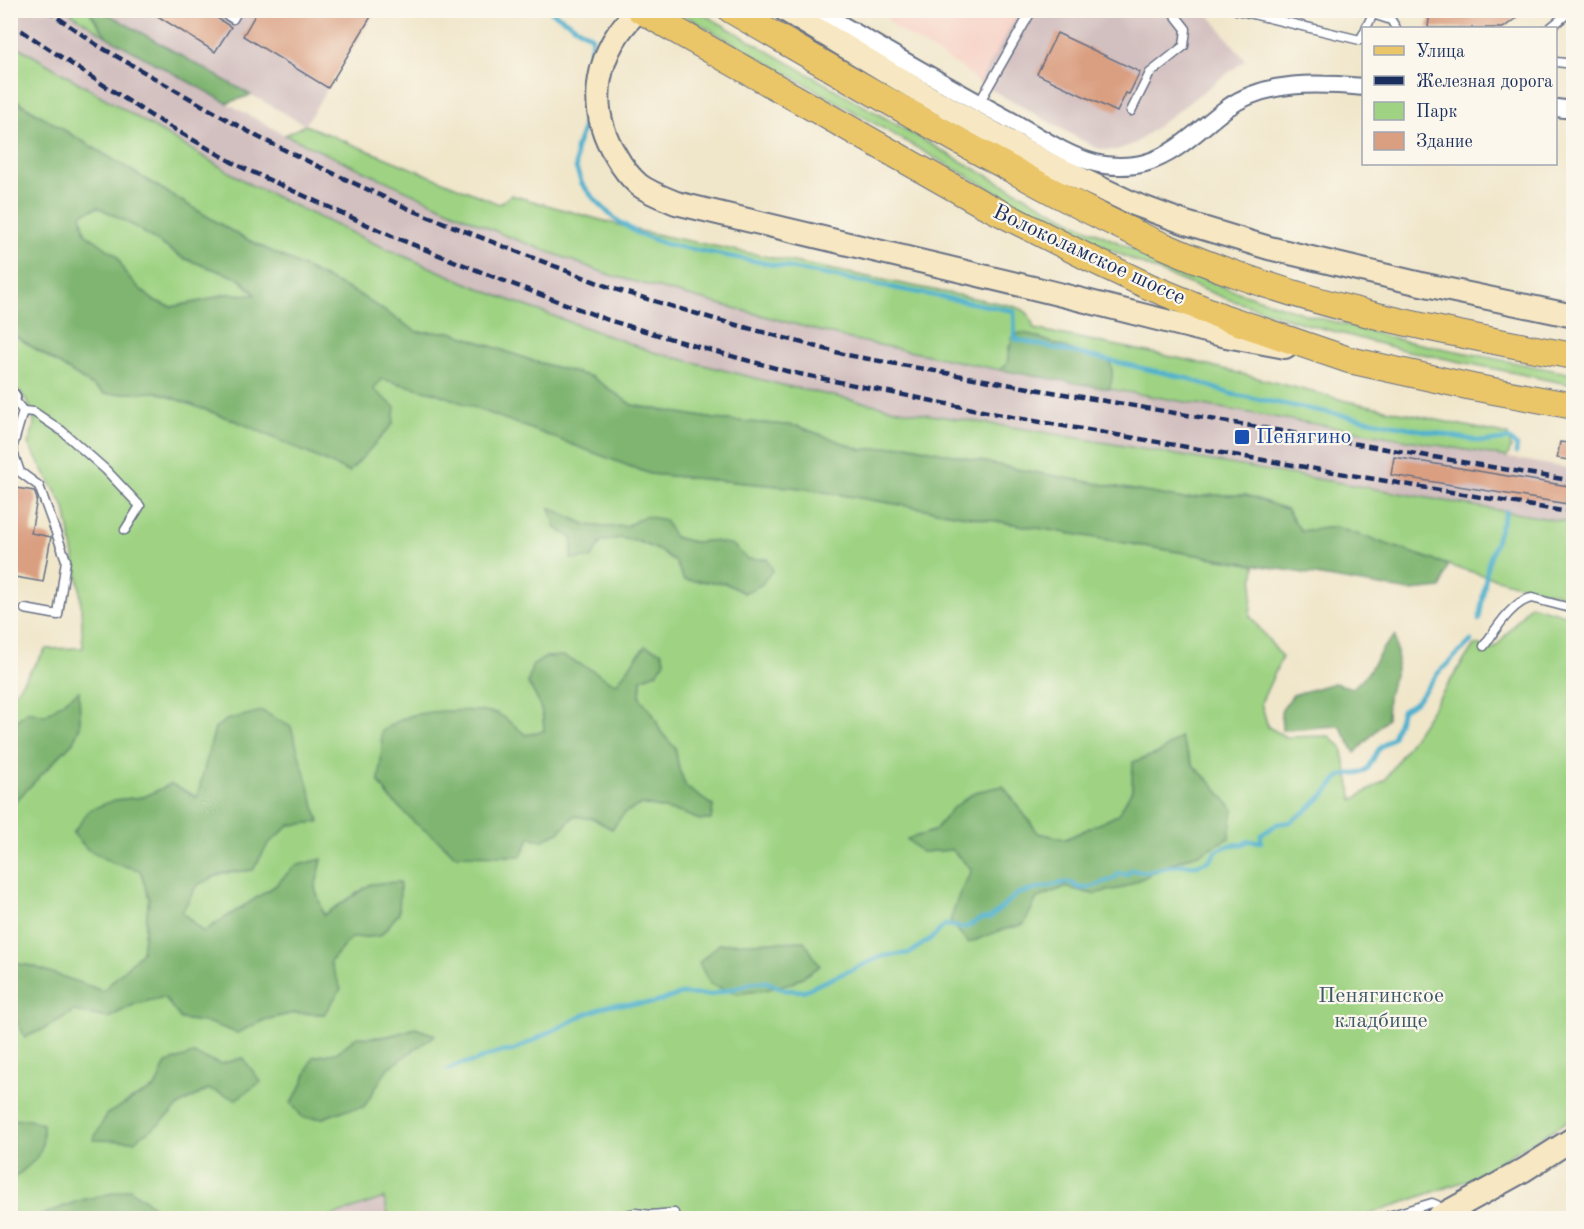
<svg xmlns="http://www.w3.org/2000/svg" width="1584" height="1229" font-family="'Old Standard TT',serif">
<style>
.built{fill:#f7d1c6}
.industrial{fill:#d2bfbf}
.green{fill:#9fd383;stroke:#5d8170;stroke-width:1.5;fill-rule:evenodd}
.forest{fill:#7fb571;stroke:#4d7268;stroke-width:1.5;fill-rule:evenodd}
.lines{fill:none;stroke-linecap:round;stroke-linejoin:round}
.stream{stroke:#4fb1ce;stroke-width:4.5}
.building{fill:#da9f81}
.lane-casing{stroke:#666f84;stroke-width:11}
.street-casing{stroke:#666f84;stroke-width:20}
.secondary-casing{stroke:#666f84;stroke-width:26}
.primary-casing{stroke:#666f84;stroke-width:28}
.lane{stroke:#fff;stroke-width:8}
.street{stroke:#fff;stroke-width:16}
.secondary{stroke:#f7e8c3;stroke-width:22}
.primary{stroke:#ebc669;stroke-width:26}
.rail{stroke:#1b2f5e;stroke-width:4.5;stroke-dasharray:9 4.5;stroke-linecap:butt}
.transit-dot{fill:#1a4fb4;stroke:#fbf7ec;stroke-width:2}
.labels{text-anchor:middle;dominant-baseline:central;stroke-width:4.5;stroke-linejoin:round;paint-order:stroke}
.street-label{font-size:22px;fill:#1b2f5e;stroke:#fbf7ec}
.transit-label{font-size:22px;fill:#164399;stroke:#fbf7ec;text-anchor:start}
.park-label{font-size:22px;fill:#3c5867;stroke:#fbf7ec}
</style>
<rect width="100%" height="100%" fill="#fbf7ec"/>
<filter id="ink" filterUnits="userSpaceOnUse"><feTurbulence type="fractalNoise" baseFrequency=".0167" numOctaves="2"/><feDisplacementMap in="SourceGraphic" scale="12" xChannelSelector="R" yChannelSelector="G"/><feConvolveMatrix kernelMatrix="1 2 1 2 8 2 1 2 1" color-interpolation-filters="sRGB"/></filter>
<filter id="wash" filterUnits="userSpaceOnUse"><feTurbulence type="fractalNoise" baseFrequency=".008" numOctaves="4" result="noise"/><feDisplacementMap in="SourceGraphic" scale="24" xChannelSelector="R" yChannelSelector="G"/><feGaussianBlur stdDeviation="1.35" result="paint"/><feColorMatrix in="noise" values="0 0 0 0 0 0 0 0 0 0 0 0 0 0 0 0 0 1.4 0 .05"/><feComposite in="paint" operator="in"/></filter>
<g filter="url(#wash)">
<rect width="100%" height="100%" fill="#f0e6ca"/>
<!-- built -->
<path class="built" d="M 883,11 L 1019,11 L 979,83 L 962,68 L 895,28 Z"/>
<!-- industrial -->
<g class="industrial">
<path d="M 10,11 L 68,11 L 107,37 L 285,135 L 414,195 L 610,275 L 850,339 L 1000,370 L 1573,469 L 1573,523 L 1031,430 L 905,411 L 786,386 L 653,352 L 490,293 L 371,242 L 251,185 L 11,42 Z"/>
<path d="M 103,11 L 375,11 L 305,125 Z"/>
<path d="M 1019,11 L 1206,11 L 1245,60 L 1134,144 L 1117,150 L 1105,150 L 1096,148 L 979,83 Z"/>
<path d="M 384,1198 L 389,1218 L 326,1218 Z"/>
</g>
<!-- green -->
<g class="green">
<path d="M 68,11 L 89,11 L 107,37 Z"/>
<path d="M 677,11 L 698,11 L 955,158 L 1075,223 L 1162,262 L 1229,289 L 1305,314 L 1405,341 L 1573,374 L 1573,385 L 1403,350 L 1302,323 L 1227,299 L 1160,272 L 1070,232 L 949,166 Z"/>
<path d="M 10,42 L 251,185 L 371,242 L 490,293 L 653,352 L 786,386 L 905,411 L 1031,430 L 1573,523 L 1573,597 L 1522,586 L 1448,565 L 1336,527 L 1301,531 L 1286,509 L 1214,495 L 1184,499 L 1016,469 L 907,445 L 862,450 L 797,426 L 714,419 L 632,405 L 592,377 L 533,361 L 451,332 L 416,332 L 358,294 L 238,235 L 69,133 L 11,97 Z"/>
<path d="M 305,125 L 499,204 L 511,195 L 644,232 L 1013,306 C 1029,311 1029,313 1034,329 L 1192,361 L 1347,401 L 1508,435 L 1511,448 L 1507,457 L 1109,389 C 1113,378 1113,371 1109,360 L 1081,353 L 1009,346 L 1007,364 L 1000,370 L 850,339 L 610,275 L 504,235 L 285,135 Z"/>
<path d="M 98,207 L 134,226 L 183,258 L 238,278 L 256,295 L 225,294 L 207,300 L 171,307 L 153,300 L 138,287 L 125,273 L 117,256 L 85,233 L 80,214 Z"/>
<path d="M 11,333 L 105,394 L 157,392 L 241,423 L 373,389 L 382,379 L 436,393 L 650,474 L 801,488 L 1255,565 L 1250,616 L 1282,657 L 1261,703 L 1268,727 L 1286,737 L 1329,736 L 1342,748 L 1353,800 L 1385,780 L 1474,645 L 1495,648 L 1530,605 L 1573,617 L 1573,1118 L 1468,1180 L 1358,1218 L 389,1218 L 384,1198 L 326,1218 L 152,1218 L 156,1208 L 130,1189 L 78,1201 L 35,1218 L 11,1218 L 11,1178 L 13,1179 L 26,1119 L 11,1120 L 11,1009 L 25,1037 L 44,1029 L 74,1011 L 108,1018 L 135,1004 L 164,997 L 181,1019 L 210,1023 L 237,1033 L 264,1020 L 294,1013 L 324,1014 L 330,962 L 351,938 L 380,936 L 399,913 L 400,882 L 371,884 L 324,916 L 315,888 L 322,860 L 295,866 L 275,886 L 203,932 L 182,912 L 197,885 L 223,873 L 253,870 L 268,844 L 290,825 L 319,821 L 310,794 L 215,728 L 197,797 L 171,784 L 144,797 L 115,800 L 73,833 L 87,849 L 113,863 L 140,870 L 149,898 L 142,952 L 103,991 L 32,966 L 13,963 L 11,972 L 11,806 L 73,742 L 80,726 L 79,692 L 45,715 L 11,754 L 11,698 L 46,649 L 83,648 L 80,588 L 65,508 L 28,444 C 30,438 33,431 34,425 C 34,409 23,392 11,384 ZM 551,508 L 587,525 L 606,527 L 627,526 L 645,516 L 674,537 L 693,542 L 713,541 L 747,559 L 744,593 L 725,583 L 684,580 L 675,561 L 658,550 L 640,542 L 620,538 L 601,542 L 591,558 L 571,558 L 573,539 ZM 645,646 L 658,672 L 641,679 L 640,698 L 653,714 L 661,732 L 675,748 L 679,769 L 686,787 L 713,806 L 710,820 L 700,820 L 682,813 L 642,804 L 624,813 L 612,829 L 594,819 L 574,816 L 559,832 L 530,837 L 521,856 L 454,855 L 442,843 L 414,822 L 390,798 L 379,782 L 382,749 L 497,713 L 526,735 L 544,731 C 543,709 539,700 528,683 L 594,671 L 609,681 L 617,683 ZM 1180,737 L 1193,765 L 1214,786 L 1203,852 L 1093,894 L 1065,887 L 1037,898 L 1024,924 L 999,931 L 959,895 L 972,870 L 952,850 L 921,852 L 908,839 L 934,831 L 952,809 L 975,792 L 1003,786 L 1038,833 L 1066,839 L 1118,815 L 1132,790 L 1133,762 L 1159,753 ZM 415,1028 L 434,1035 L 387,1069 L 380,1081 L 342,1111 L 323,1118 L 291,1103 L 301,1087 L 313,1057 L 336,1053 L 357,1037 C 382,1039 392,1036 415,1028 ZM 193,1054 L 220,1064 L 243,1058 L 236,1099 L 209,1089 L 181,1104 L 159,1124 L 131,1100 L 155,1088 Z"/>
</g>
<!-- forest -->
<g class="forest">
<path d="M 89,11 L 103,11 L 251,95 L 227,103 L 107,37 Z"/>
<path d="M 10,97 L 69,133 L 238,235 L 358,294 L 417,332 L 451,332 L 533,361 L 592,377 L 632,405 L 714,419 L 797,426 L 862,450 L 907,445 L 1016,469 L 1184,499 L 1214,495 L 1246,495 L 1286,509 L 1301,531 L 1336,527 L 1448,565 L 1441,588 L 1410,591 L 801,488 L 650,474 L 436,393 L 382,379 L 373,389 L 395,407 L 393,424 L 349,472 L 241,423 L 157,392 L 105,394 L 11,333 ZM 98,207 L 134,226 L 183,258 L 238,278 L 253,291 L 255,295 L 225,294 L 207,300 L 171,307 L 153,300 L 138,287 L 125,273 L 117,256 L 85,233 L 81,214 Z"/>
<path d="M 1020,333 L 1028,334 L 1081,353 L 1109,360 C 1113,371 1113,378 1109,389 L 1000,370 L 1007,364 L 1012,338 Z"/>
<path d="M 550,508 L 587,525 L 606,527 L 627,526 L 645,516 L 665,520 L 674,537 L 693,542 L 713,541 L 733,545 L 747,559 L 767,559 L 773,570 L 761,585 L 744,593 L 725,583 L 684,580 L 675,561 L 658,550 L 640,542 L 620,538 L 601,542 L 591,558 L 571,559 L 573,539 L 556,528 Z"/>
<path d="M 1395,636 L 1398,662 L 1388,696 L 1387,719 L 1355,753 L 1340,726 C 1320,726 1302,730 1282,730 L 1281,711 L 1293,695 L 1334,683 L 1353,688 L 1367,674 L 1383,648 Z"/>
<path d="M 645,646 L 661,651 L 665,661 L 658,672 L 641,679 L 640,698 L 653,714 L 661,732 L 675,748 L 679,769 L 686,787 L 713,806 L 711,820 L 700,820 L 682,813 L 642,804 L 624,813 L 612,829 L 594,819 L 574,816 L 559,832 L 541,841 L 530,837 L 521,856 L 454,855 L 442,843 L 414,822 L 390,798 L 379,782 L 382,749 L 381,732 C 390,725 399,720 410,716 C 426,711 479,708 495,713 C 504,715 518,729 526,735 L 544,731 C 544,711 538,699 528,683 L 532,666 L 546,657 L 563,656 L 594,671 L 609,681 L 617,683 Z"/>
<path d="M 79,691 L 80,726 L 73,742 L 11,806 L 11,754 L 12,752 L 16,721 L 28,711 L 45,715 Z"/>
<path d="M 262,711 L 291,727 L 319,822 L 290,825 L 268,844 L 253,870 L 223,873 L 197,885 L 182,912 L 203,932 L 275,886 L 295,866 L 322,859 L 315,888 L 324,915 L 371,884 L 400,882 L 399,913 L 380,936 L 351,938 L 330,962 L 341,989 L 324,1014 L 294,1013 L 264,1020 L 237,1033 L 210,1023 L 181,1019 L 164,997 L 135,1004 L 108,1018 L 74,1011 L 44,1029 L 25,1037 L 11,1009 L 10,972 L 12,963 L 32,966 L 103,991 L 142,952 L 149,898 L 140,870 L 113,863 L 87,849 L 73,833 L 89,810 L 115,800 L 144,797 L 171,784 L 197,797 L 215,728 L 226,720 Z"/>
<path d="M 1180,737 L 1193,765 L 1214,786 L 1233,809 L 1229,838 L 1203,852 L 1175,862 L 1123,888 L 1093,894 L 1065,887 L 1037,898 L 1024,924 L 999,931 L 968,943 L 950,921 L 959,895 L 972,870 L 952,850 L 921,852 L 907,839 L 934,831 L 952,809 L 975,792 L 1003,786 L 1038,833 L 1066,839 L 1118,815 L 1132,790 L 1133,762 L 1159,753 Z"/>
<path d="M 804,941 L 820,966 L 794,982 L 765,990 L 737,994 L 710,984 L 699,963 L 719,944 Z"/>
<path d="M 415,1028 L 435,1035 L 387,1069 L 364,1107 L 342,1111 L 323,1118 L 303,1118 L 291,1103 L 301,1087 L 313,1057 L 336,1053 L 357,1037 C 382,1039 392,1036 415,1028 Z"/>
<path d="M 193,1054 L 220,1064 L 243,1058 L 261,1082 L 236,1099 L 208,1089 L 181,1104 L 159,1124 L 134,1141 L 93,1140 L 107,1114 L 131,1100 L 155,1088 L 166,1063 Z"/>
<path d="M 26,1119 L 43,1124 C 45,1157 36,1159 13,1179 L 11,1178 L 11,1120 Z"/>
<path d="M 130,1189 L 156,1209 L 152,1218 L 35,1218 L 78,1201 Z"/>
</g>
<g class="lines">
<!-- stream -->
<g class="stream">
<path d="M 549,10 L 592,37 L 583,129 L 576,148 L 576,168 L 582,184 L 595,200 L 615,219 L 637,233 L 665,244 L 1014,311 L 1015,339 L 1190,379 L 1231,394 L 1484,442 L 1509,439 L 1517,446 L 1516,453"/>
<path d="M 1479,620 L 1488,564 L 1506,511"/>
<path d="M 448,1070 L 460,1064 L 473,1062 L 498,1052 L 512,1051 L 584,1015 L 609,1005 L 654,1003 L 681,994 L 710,995 L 757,982 L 767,982 L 785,990 L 803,991 L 883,956 L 910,953 L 933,937 L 945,925 L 964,928 L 981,919 L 990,918 L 1017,894 L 1062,883 L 1072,883 L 1079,888 L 1089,888 L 1115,878 L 1119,873 L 1126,875 L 1131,870 L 1144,872 L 1178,865 L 1198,865 L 1210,860 L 1218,850 L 1230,845 L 1243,844 L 1248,841 L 1261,842 L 1261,835 L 1277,824 L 1290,822 L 1306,811 L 1326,793 L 1338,778 L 1344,775 L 1363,772 L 1369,767 L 1378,750 L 1393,737 L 1402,710 L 1416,702 L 1438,673 L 1471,641"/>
</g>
</g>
<g id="blocks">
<!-- building -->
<g class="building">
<path d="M 148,10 L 205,10 L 231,27 L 215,52 Z"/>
<path d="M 258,10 L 375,10 L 328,88 L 243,36 Z"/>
<path d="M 1430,10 L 1448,10 L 1519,16 L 1503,28 L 1428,28 Z"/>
<path d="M 1057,33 L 1140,72 L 1129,94 L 1126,93 L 1117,112 L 1037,74 Z"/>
<path d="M 1560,442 L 1574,444 L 1574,461 L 1557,458 Z"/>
<path d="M 1394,457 L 1574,487 L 1574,505 L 1391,475 Z"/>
<path d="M 10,487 L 34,491 L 37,499 L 31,533 L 51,537 L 43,582 L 10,576 Z"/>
</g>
</g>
</g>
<g filter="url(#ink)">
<use href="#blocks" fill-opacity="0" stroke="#666f84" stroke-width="1.5"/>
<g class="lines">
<defs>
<g id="lane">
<path d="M 219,10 L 233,19 L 238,10"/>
<path d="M 1236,10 L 1360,40 L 1364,33"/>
<path d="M 1366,28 L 1373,14 L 1391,20 L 1396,28"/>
<path d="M 1550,28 L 1572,10"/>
<path d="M 1556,62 L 1574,64"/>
<path d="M 979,103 L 1032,10"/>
<path d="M 1131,111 L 1150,73 L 1184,46 L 1186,29 L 1171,10"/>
<path d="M 23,411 L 34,412 L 62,431 L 106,470 L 140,506 L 125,530"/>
<path d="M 12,449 L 20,472 L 39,486 L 66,560 L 58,615 L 25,609"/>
<path d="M 10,450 L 12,449 L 23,411 L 12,397"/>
<path d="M 1484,646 C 1495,631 1512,601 1532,598 L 1574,609"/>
<path d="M 614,1218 L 635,1213 L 651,1215"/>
<path d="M 651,1218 L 651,1215 L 674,1213"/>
<path d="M 1382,1218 L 1432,1203 L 1437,1205 L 1441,1213"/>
</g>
<g id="street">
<path d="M 816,10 C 881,47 945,85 1010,120 C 1037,135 1065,155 1095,163 C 1110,167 1130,167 1145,163 C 1177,154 1201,127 1227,108 C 1267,80 1318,83 1364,87"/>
<path d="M 1556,108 L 1574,110"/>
<path d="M 10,396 L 12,397"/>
</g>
<g id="secondary">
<path d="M 639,10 C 596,49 585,107 616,156 C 622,167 630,177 639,185 C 650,193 664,198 676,203 L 1050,292 L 1226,336 L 1285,347"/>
<path d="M 785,10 L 924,94 L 1047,163 L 1134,204 L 1186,223 L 1269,248 L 1421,284 L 1574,316"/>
<path d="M 1437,1218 L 1524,1170 L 1574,1138"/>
</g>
<g id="primary">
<path d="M 640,10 L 979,202 L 1089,258 L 1148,286 L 1223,317 L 1349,360 L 1472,387 L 1574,406"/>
<path d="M 731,10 C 827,66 922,122 1020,174 C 1069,201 1118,227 1169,248 C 1297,304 1436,331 1574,356"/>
</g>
</defs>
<!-- lane casing -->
<use href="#lane" class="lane-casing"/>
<!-- street casing -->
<use href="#street" class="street-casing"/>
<!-- secondary casing -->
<use href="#secondary" class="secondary-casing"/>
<!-- primary casing -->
<use href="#primary" class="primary-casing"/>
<!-- lane -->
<use href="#lane" class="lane"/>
<!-- street -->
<use href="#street" class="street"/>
<!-- secondary -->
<use href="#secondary" class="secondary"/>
<!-- primary -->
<use href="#primary" class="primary"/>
<!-- rail -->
<g class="rail">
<path d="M 47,10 L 97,45 L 177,91 L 258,137 L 326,170 L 407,208 L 505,247 L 614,289 L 711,318 L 847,355 L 1023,387 L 1574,481"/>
<path d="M 10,23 L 79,69 L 153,117 L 239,166 L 394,237 L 494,277 L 608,320 L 702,348 L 790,372 L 1017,418 L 1574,513"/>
</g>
</g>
</g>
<!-- markers -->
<rect class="transit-dot" x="1234" y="429" width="16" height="16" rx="3"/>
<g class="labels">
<!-- street labels -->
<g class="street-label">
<text transform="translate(1089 255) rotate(25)">Волоколамское шоссе</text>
</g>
<!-- transit labels -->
<g class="transit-label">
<text x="1256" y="437">Пенягино</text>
</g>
<!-- park labels -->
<g class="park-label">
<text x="1381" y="996">Пенягинское<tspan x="1381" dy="25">кладбище</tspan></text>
</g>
</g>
<!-- margin -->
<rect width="1584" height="1229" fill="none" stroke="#fbf7ec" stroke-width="36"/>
<!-- legend -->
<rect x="1362" y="27" width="195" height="138" fill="#fbf7ec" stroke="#a1a7b3" stroke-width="1.5"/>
<rect x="1374" y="46" width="30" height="9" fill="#ebc669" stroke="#a1a7b3" stroke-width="1.5"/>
<text x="1416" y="57" font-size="18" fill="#1b2f5e">Улица</text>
<rect x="1374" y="76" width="30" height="9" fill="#1b2f5e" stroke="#a1a7b3" stroke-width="1.5"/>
<text x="1416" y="87" font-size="18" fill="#1b2f5e">Железная дорога</text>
<rect x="1374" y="102" width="30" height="18" fill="#9fd383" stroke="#a1a7b3" stroke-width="1.5"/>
<text x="1416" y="117" font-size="18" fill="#1b2f5e">Парк</text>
<rect x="1374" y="132" width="30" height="18" fill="#da9f81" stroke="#a1a7b3" stroke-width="1.5"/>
<text x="1416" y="147" font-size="18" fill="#1b2f5e">Здание</text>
</svg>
